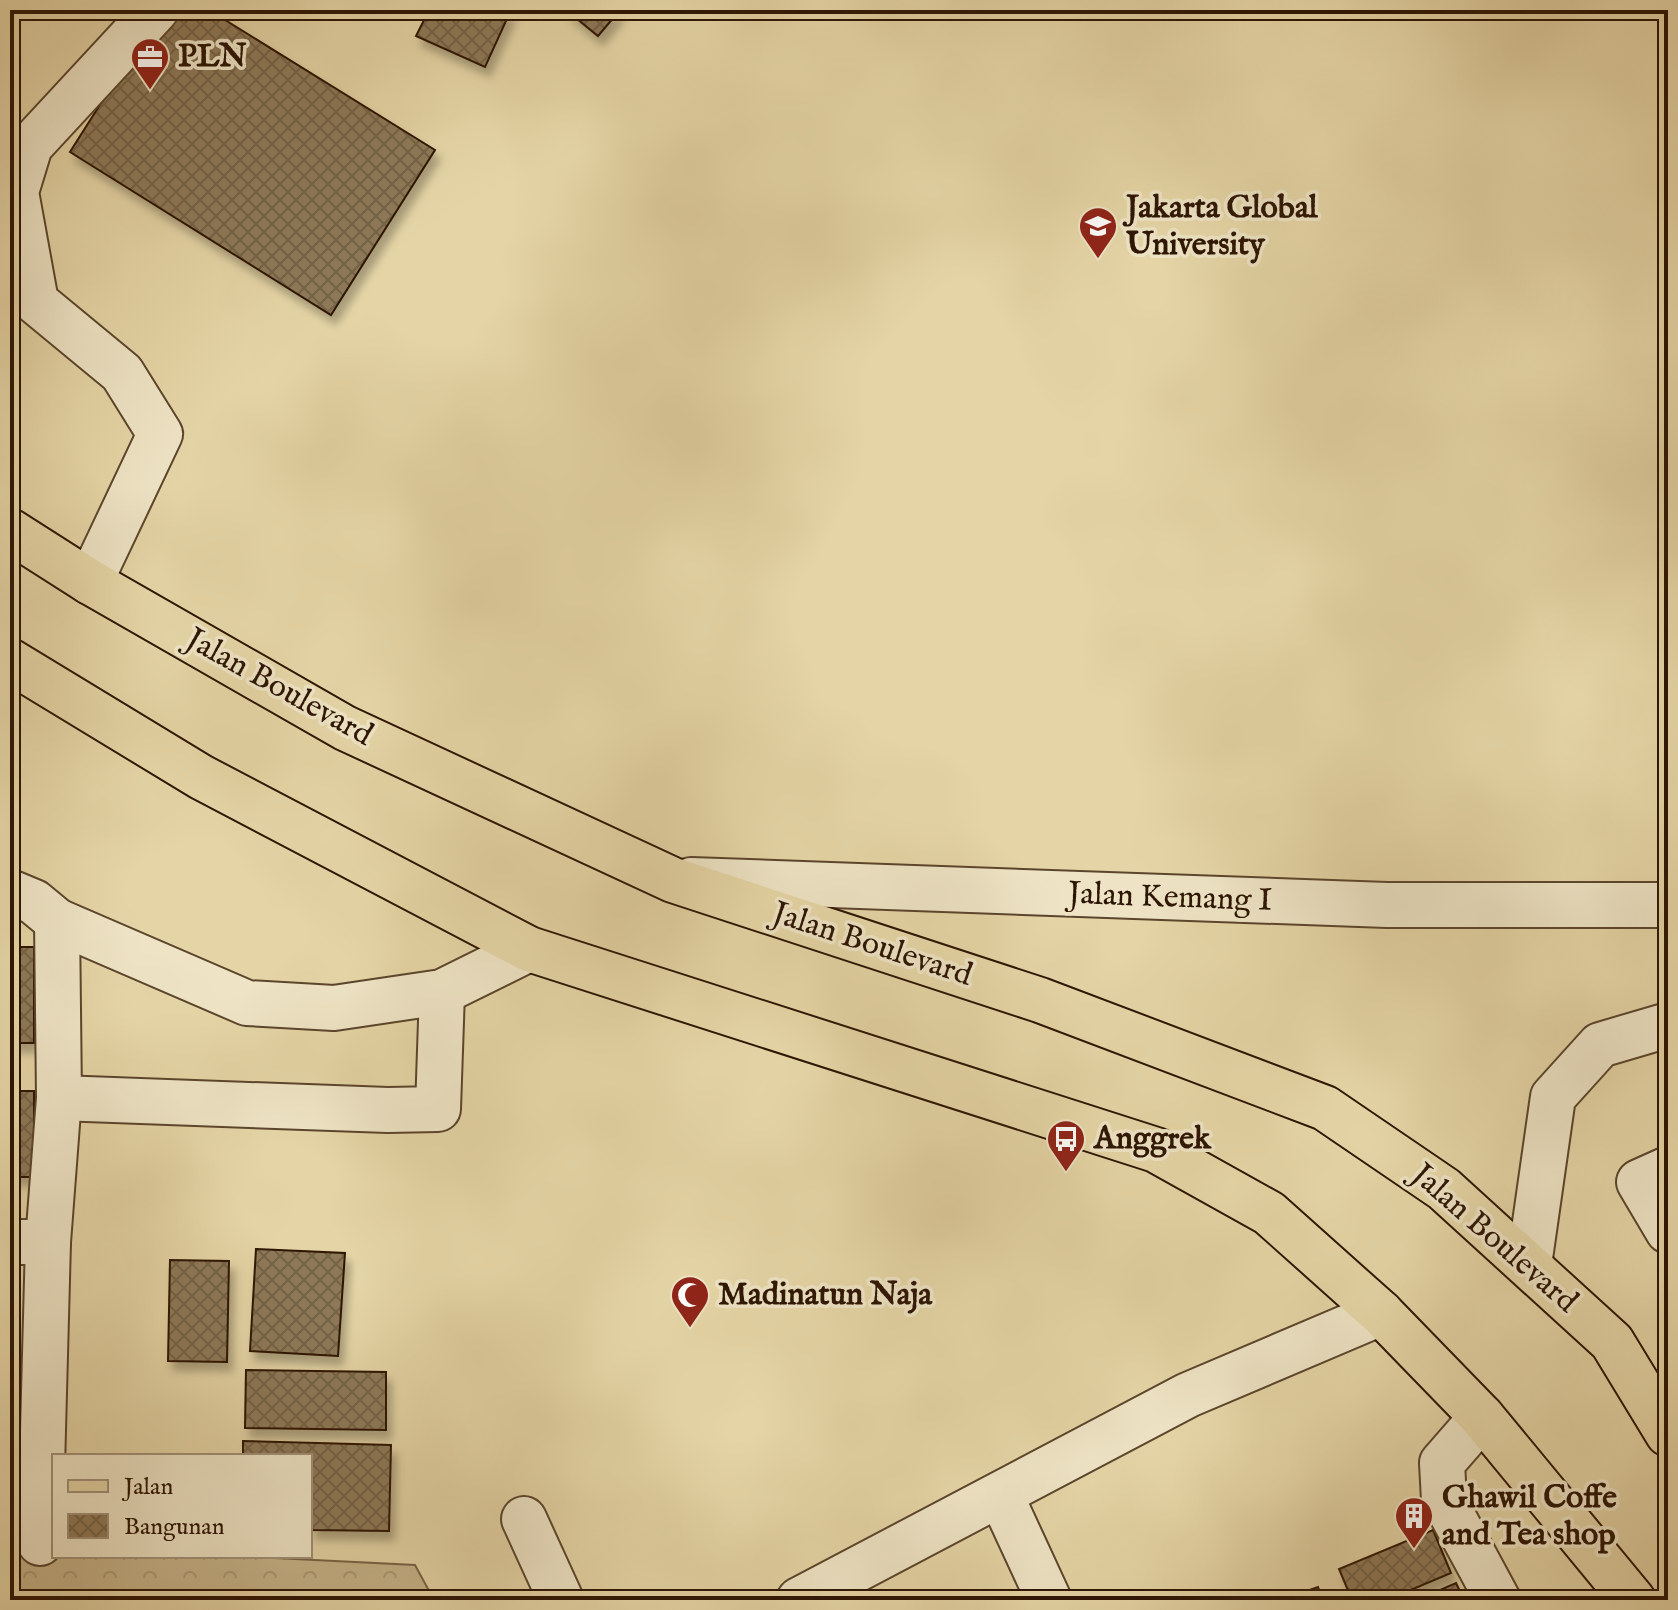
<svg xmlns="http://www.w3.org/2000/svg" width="1678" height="1610" font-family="'IM FELL English',serif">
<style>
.forest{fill:url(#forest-crowns);stroke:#7a6447;stroke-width:2}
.building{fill:url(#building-cross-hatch);stroke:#2d1504;stroke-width:2;filter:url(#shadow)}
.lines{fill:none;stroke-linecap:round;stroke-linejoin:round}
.minor-casing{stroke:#5b452c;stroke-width:48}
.major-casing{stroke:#2d1504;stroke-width:48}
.minor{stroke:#eee4c5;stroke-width:44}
.major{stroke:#e5d5a6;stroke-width:44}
.labels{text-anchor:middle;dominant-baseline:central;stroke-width:7;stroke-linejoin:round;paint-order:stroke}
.poi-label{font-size:32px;font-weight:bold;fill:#2d1504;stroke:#eee4c5;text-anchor:start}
.street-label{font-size:32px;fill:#2d1504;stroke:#eee4c5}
</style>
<defs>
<pattern id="forest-crowns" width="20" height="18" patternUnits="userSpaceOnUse" patternTransform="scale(2)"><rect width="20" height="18" fill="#c6b48a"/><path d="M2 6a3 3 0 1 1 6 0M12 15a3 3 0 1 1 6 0" fill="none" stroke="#aa9a75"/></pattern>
<pattern id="building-cross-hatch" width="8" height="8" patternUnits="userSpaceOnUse" patternTransform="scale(2)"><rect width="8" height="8" fill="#8d7958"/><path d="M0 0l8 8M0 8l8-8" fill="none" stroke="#746247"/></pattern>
<filter id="shadow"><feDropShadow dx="5" dy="9" stdDeviation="4" flood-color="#0004"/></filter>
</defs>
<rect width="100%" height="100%" fill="#e5d5a6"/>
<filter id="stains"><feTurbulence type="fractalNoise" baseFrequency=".0025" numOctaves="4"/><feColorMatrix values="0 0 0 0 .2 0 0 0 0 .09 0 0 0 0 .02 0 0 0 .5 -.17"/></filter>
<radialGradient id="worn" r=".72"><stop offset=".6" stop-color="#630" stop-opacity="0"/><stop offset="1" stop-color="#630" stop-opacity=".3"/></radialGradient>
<!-- forest -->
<path class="forest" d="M 10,1545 L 54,1547 L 54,1556 L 232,1556 L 415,1565 L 434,1600 L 10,1600 Z"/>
<!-- building -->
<g class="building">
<path d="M 160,10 L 209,10 L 435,150 L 331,315 L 70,152 Z"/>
<path d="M 429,10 L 511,10 L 485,67 L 416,36 Z"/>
<path d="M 566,10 L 620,10 L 598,36 Z"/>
<rect x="10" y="947" width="24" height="96"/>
<rect x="10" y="1091" width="24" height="86"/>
<path d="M 256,1249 L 345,1253 L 338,1356 L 250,1351 Z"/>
<path d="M 170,1260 L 229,1261 L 227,1362 L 168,1361 Z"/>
<path d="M 246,1370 L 386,1372 L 386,1430 L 245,1428 Z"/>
<path d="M 243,1441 L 391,1445 L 389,1531 L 310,1530 L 310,1456 L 243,1456 Z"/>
<path d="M 1433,1530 L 1451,1573 L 1387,1600 L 1352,1600 L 1339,1569 Z"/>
<path d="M 1456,1583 L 1464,1600 L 1417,1600 Z"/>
<path d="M 1318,1587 L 1323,1600 L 1290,1600 L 1289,1597 Z"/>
</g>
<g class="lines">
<defs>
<g id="minor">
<path d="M 90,582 L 160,434 L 122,373 L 36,302 L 16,192 L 30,146 L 156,10"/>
<path d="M 691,880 L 1387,905 L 1668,905"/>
<path d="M 10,892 L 34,902 L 57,921 L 247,1003 L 334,1008 L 442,992 L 529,949"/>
<path d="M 59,1098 L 388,1110 L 438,1109 L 442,992"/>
<path d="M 1668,1169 L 1639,1182 L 1668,1231"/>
<path d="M 10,1242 L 48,1242 L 40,1543"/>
<path d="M 48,1242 L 59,1098 L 57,921"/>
<path d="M 1529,1265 L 1553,1097 L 1600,1045 L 1668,1025"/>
<path d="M 1482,1417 L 1442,1463 L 1444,1500 L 1498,1600"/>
<path d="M 1001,1496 L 1049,1600"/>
<path d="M 524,1519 L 561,1600"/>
<path d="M 799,1600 L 1188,1395 L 1381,1313"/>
</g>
<g id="major">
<path d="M 10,531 L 90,582 L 345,728 L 673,880 L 1040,1000 L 1325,1108 L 1444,1189 L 1612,1342 L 1668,1434"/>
<path d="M 10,661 L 201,777 L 529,949 L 1156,1150 L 1269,1213 L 1381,1313 L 1482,1417 L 1633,1600"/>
</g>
</defs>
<!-- minor casing -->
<use href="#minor" class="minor-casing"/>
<!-- major casing -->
<use href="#major" class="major-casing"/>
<!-- minor -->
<use href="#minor" class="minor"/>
<!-- major -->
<use href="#major" class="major"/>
</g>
<!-- icons -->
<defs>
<symbol id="office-pin" viewBox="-11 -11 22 30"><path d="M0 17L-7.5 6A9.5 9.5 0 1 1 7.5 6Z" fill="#8f2418" stroke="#eee4c5"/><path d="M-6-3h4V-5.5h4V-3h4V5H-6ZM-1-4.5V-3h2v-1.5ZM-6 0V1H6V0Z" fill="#fff"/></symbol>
<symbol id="university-pin" viewBox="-11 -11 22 30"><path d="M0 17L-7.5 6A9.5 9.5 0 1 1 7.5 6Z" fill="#8f2418" stroke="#eee4c5"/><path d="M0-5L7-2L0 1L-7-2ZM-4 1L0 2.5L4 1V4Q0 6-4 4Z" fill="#fff"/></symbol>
<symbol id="bus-pin" viewBox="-11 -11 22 30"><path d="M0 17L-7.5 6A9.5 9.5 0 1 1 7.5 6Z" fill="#8f2418" stroke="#eee4c5"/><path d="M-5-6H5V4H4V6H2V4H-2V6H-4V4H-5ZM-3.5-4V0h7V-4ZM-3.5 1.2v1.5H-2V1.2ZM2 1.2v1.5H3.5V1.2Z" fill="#fff"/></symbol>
<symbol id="mosque-pin" viewBox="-11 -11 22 30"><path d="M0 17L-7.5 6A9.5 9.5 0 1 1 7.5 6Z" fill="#8f2418" stroke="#eee4c5"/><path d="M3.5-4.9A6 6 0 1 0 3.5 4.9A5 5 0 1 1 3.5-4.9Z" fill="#fff"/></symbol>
<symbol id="building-pin" viewBox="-11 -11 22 30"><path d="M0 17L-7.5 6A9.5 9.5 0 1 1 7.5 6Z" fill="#8f2418" stroke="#eee4c5"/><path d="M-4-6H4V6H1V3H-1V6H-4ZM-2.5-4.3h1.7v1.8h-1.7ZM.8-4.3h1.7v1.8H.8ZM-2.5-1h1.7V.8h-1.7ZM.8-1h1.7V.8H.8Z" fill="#fff"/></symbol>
</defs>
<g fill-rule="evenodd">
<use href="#office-pin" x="128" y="35" width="44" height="60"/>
<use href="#university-pin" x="1076" y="204" width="44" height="60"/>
<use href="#bus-pin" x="1044" y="1117" width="44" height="60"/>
<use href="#mosque-pin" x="668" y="1273" width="44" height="60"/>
<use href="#building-pin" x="1392" y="1494" width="44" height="60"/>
</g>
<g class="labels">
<!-- poi labels -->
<g class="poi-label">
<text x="178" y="57">PLN</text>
<text x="1126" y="208">Jakarta Global<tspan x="1126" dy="37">University</tspan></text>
<text x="1094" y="1139">Anggrek</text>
<text x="718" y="1295">Madinatun Naja</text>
<text x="1442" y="1498">Ghawil Coffe<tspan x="1442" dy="37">and Tea shop</tspan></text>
</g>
<!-- street labels -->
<g class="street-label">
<text transform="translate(279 688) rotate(29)">Jalan Boulevard</text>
<text transform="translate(1170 898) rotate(2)">Jalan Kemang I</text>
<text transform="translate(872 945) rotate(18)">Jalan Boulevard</text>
<text transform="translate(1494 1239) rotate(41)">Jalan Boulevard</text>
</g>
</g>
<!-- margin -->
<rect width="1678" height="1610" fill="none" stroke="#e5d5a6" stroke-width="40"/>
<rect x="12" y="12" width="1654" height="1586" fill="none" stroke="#2d1504" stroke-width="4"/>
<rect x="20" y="20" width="1638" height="1570" fill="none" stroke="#2d1504" stroke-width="2"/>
<!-- legend -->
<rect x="52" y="1454" width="260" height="104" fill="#eee4c5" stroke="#a19178" stroke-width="2"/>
<rect x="68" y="1480" width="40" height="12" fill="#e5d5a6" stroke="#a19178" stroke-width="2"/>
<text x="124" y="1494" font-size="24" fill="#2d1504">Jalan</text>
<rect x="68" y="1514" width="40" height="24" fill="url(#building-cross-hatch)" stroke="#a19178" stroke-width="2"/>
<text x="124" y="1534" font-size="24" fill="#2d1504">Bangunan</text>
<rect width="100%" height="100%" filter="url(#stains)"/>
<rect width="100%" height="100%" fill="url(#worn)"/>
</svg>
